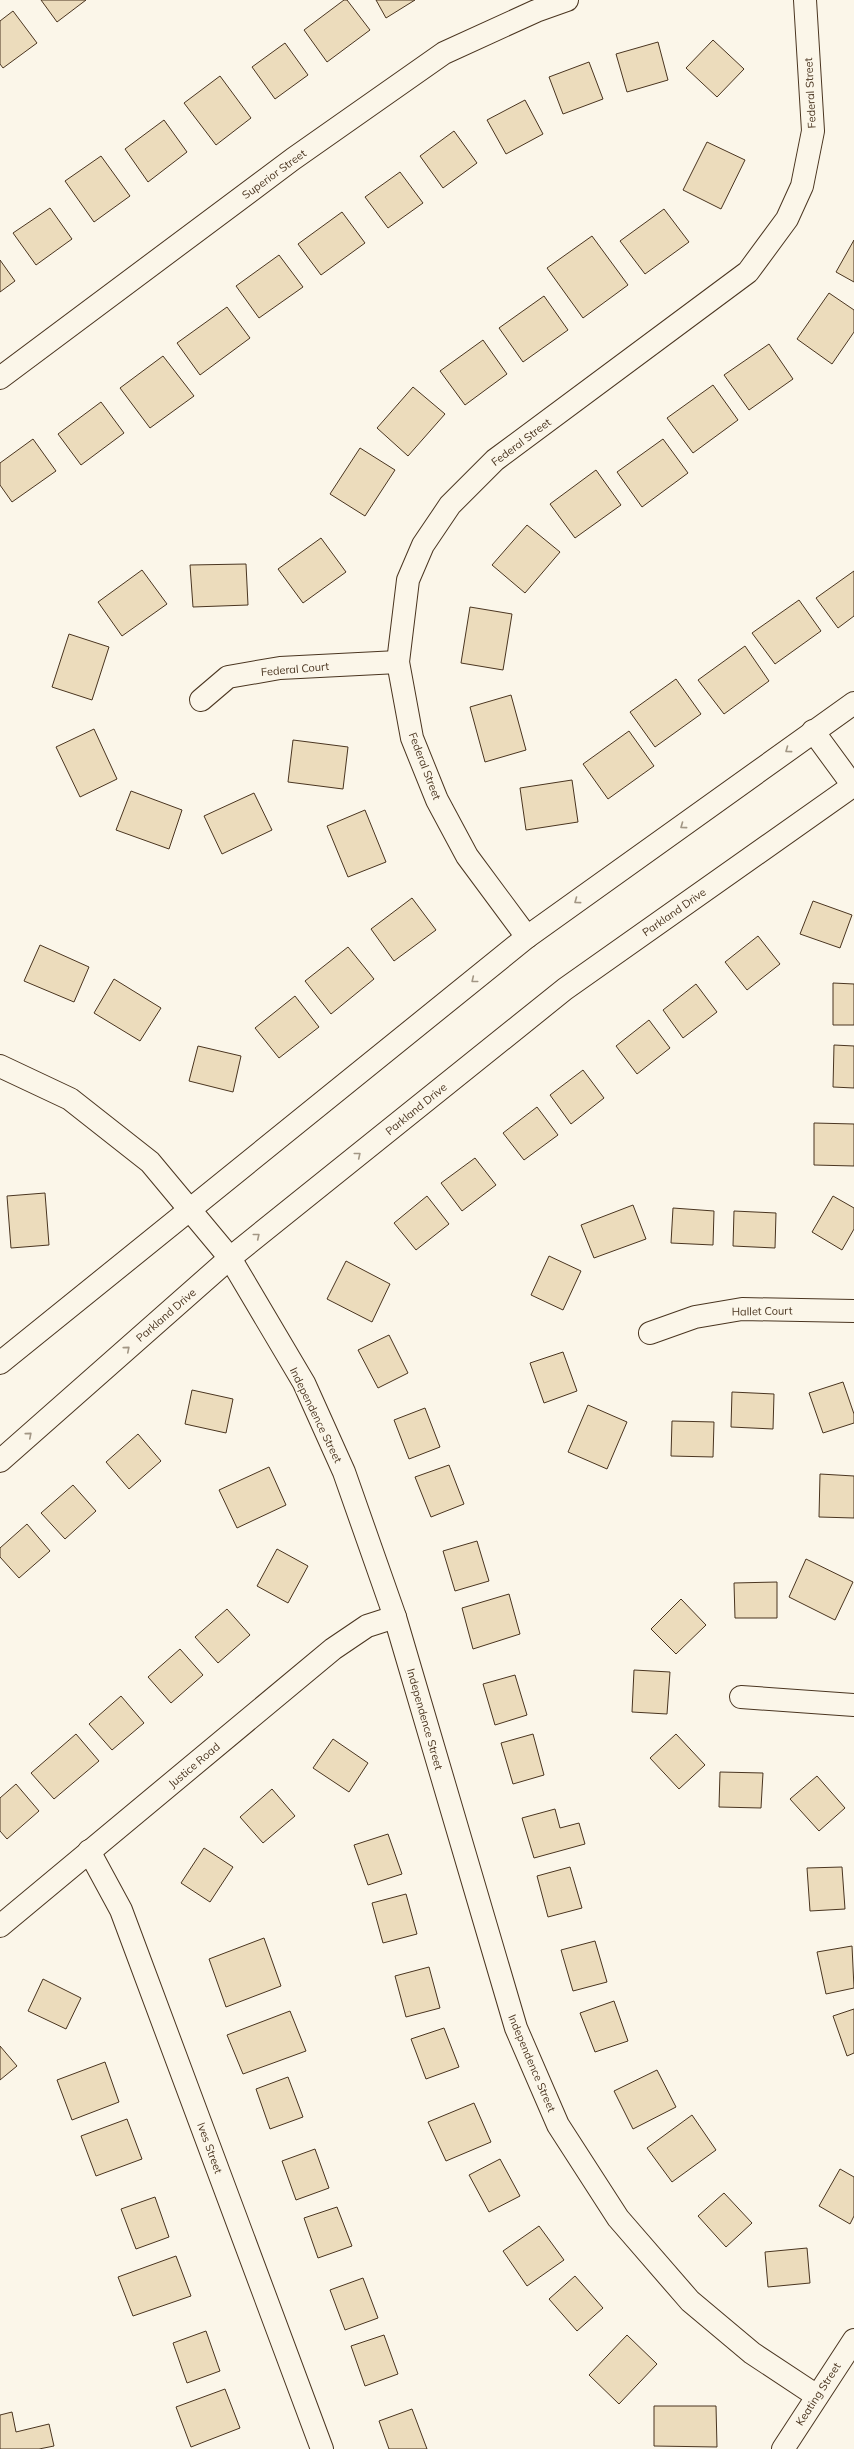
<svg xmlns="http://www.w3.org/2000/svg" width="854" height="2449" font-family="Mulish,sans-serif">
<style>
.building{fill:#ecdcbc;stroke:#4a3520}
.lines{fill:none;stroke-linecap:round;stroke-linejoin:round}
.minor-casing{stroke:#4a3520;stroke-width:24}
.minor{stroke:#fbf6e9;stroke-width:22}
.oneway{stroke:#a29684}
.labels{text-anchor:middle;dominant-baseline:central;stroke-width:3;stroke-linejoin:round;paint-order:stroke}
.street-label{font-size:11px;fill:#4a3520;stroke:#fbf6e9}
</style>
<rect width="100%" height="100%" fill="#fbf6e9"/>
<!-- building -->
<g class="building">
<path d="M 41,0 L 86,0 L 57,22 Z"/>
<path d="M 344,0 L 347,0 L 370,30 L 327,62 L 304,30 Z"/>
<path d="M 376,0 L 415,0 L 386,18 Z"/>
<path d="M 13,11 L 37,43 L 3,68 L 0,64 L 0,21 Z"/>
<path d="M 713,40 L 744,69 L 717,97 L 686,68 Z"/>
<path d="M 658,42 L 668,80 L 627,92 L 616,54 Z"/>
<path d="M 285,43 L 308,75 L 275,99 L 252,67 Z"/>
<path d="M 589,62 L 603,99 L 563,114 L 549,77 Z"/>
<path d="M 220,76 L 251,118 L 216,145 L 184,103 Z"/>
<path d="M 525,100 L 543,134 L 506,154 L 487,120 Z"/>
<path d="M 164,120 L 187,152 L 148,182 L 125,149 Z"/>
<path d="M 454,131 L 477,163 L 443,188 L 420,156 Z"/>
<path d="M 707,142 L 745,160 L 721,209 L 683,190 Z"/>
<path d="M 101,156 L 130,196 L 94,222 L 65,181 Z"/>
<path d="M 400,172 L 423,203 L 388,228 L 365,197 Z"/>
<path d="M 50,208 L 72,239 L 36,265 L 13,233 Z"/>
<path d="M 664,209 L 689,242 L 645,274 L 620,241 Z"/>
<path d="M 342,212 L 365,243 L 321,275 L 298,244 Z"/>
<path d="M 592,236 L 628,285 L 583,318 L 547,268 Z"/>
<path d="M 854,240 L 854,282 L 836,272 Z"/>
<path d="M 279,255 L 303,287 L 259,318 L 236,286 Z"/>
<path d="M 0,260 L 15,281 L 0,292 Z"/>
<path d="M 829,293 L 854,310 L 854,332 L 832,364 L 797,339 Z"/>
<path d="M 544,296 L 568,330 L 523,362 L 499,328 Z"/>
<path d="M 227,307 L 250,338 L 200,375 L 177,343 Z"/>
<path d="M 483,340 L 507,374 L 465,405 L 440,371 Z"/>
<path d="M 769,344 L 793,379 L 749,410 L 724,375 Z"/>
<path d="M 163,356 L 194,396 L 150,428 L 120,388 Z"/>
<path d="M 713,385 L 738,420 L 693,453 L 667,418 Z"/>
<path d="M 413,387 L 445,414 L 408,456 L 377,428 Z"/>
<path d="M 101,402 L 124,433 L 81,465 L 58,434 Z"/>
<path d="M 33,439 L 56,471 L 12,502 L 0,485 L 0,463 Z"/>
<path d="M 663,439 L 688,473 L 642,507 L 617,472 Z"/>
<path d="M 360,448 L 395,470 L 365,516 L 330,494 Z"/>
<path d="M 596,470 L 621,505 L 575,538 L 550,504 Z"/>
<path d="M 527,525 L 560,552 L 525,593 L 492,565 Z"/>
<path d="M 321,538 L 346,572 L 303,603 L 278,569 Z"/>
<path d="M 246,564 L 248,605 L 193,607 L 190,565 Z"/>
<path d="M 142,570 L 167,604 L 122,636 L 98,602 Z"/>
<path d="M 854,571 L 854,616 L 838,628 L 816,598 Z"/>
<path d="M 799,600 L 821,631 L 775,664 L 752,633 Z"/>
<path d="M 470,607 L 512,614 L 503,670 L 461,663 Z"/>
<path d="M 69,634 L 109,647 L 92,700 L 52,687 Z"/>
<path d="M 745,646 L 769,681 L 724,714 L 698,680 Z"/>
<path d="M 676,679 L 701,714 L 655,747 L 630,712 Z"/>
<path d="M 511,695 L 526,750 L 485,762 L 470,707 Z"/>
<path d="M 94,729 L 117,779 L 80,797 L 56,747 Z"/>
<path d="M 629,731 L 654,766 L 608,799 L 583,764 Z"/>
<path d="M 293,740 L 348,747 L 343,789 L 288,782 Z"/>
<path d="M 572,780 L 578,822 L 526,830 L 520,788 Z"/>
<path d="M 131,791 L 182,810 L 169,849 L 116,830 Z"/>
<path d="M 254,793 L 272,830 L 222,854 L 204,816 Z"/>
<path d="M 365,810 L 386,862 L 348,877 L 327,826 Z"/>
<path d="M 412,898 L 436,930 L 394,961 L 371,929 Z"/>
<path d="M 813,901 L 852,915 L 840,948 L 800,934 Z"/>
<path d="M 758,936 L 780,964 L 747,990 L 725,962 Z"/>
<path d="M 40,945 L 89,967 L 74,1002 L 24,981 Z"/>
<path d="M 348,947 L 374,979 L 331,1014 L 305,981 Z"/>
<path d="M 114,979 L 161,1008 L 140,1041 L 94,1013 Z"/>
<path d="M 833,983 L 854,984 L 854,1025 L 833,1025 Z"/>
<path d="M 696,984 L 717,1012 L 683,1038 L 663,1010 Z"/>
<path d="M 295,996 L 319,1027 L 279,1058 L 255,1028 Z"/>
<path d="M 649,1020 L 670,1048 L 637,1074 L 616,1046 Z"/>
<path d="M 834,1045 L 854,1046 L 854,1088 L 833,1087 Z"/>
<path d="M 198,1046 L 241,1056 L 233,1092 L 189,1081 Z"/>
<path d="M 583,1070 L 604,1098 L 571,1124 L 550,1095 Z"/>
<path d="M 537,1107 L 558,1135 L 524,1160 L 503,1133 Z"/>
<path d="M 814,1123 L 854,1124 L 854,1166 L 814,1165 Z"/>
<path d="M 475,1158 L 496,1185 L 462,1211 L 441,1183 Z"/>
<path d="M 45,1193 L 49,1245 L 11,1248 L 7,1196 Z"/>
<path d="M 427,1196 L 449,1224 L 416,1250 L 394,1223 Z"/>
<path d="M 833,1196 L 854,1208 L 854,1229 L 842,1250 L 812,1232 Z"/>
<path d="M 633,1205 L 646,1239 L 594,1258 L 581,1225 Z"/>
<path d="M 673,1208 L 714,1211 L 713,1245 L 671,1243 Z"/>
<path d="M 734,1211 L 776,1213 L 775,1248 L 733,1246 Z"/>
<path d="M 549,1256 L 581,1271 L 563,1310 L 531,1295 Z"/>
<path d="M 346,1261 L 390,1284 L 372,1322 L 327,1299 Z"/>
<path d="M 389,1335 L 408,1373 L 378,1388 L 358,1350 Z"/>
<path d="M 563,1352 L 577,1391 L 544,1403 L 530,1363 Z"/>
<path d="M 843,1382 L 854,1414 L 854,1423 L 823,1433 L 809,1393 Z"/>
<path d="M 192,1390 L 233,1399 L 226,1433 L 185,1424 Z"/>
<path d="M 732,1392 L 774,1394 L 773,1429 L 731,1427 Z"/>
<path d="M 588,1405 L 627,1422 L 607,1469 L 568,1452 Z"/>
<path d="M 425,1408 L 440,1447 L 409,1459 L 394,1420 Z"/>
<path d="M 672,1421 L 714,1422 L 713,1457 L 671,1456 Z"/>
<path d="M 138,1434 L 161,1461 L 129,1489 L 106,1462 Z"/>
<path d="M 449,1465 L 464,1504 L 431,1517 L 415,1477 Z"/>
<path d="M 269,1467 L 286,1505 L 237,1528 L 219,1490 Z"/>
<path d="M 820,1474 L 854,1476 L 854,1518 L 819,1517 Z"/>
<path d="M 73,1485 L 96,1511 L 65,1539 L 41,1513 Z"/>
<path d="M 27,1524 L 50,1551 L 19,1578 L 0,1557 L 0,1548 Z"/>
<path d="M 477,1541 L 489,1581 L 455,1591 L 443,1551 Z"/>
<path d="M 277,1549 L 308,1566 L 288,1603 L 257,1586 Z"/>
<path d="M 806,1559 L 853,1582 L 835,1620 L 789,1597 Z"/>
<path d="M 777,1582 L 777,1618 L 735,1618 L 734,1583 Z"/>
<path d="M 509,1594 L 520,1634 L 473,1649 L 462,1608 Z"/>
<path d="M 681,1599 L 706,1625 L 676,1654 L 651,1629 Z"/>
<path d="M 227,1609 L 250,1635 L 218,1663 L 195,1637 Z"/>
<path d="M 180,1649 L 203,1675 L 171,1703 L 148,1677 Z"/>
<path d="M 634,1670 L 670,1672 L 667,1714 L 632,1712 Z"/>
<path d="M 515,1675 L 527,1715 L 495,1725 L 483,1684 Z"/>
<path d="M 121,1696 L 144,1723 L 112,1750 L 89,1724 Z"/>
<path d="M 76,1734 L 99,1761 L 54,1799 L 31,1773 Z"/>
<path d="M 533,1734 L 544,1775 L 513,1784 L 501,1743 Z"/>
<path d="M 676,1734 L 705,1765 L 679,1789 L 650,1758 Z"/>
<path d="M 333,1739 L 368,1763 L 349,1792 L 313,1768 Z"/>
<path d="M 720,1772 L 763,1773 L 761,1808 L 719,1807 Z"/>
<path d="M 817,1776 L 845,1808 L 819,1831 L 790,1799 Z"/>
<path d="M 16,1784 L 39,1811 L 7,1839 L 0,1831 L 0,1798 Z"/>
<path d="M 272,1789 L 295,1816 L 263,1843 L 240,1817 Z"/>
<path d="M 555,1809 L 560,1828 L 579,1823 L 585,1844 L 534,1858 L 522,1818 Z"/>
<path d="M 388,1834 L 402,1874 L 368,1885 L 354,1845 Z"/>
<path d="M 204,1848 L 233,1867 L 210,1902 L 181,1883 Z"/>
<path d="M 570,1867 L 582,1908 L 548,1917 L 537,1876 Z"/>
<path d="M 842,1867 L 845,1909 L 810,1911 L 807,1868 Z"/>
<path d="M 406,1894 L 417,1934 L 383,1943 L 372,1903 Z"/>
<path d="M 264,1938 L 281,1986 L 226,2007 L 209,1959 Z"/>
<path d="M 595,1941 L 607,1982 L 573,1991 L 561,1950 Z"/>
<path d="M 852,1946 L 854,1988 L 826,1994 L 817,1952 Z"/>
<path d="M 429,1967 L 440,2008 L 406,2017 L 395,1976 Z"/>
<path d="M 43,1979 L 81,1998 L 66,2029 L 28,2011 Z"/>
<path d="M 614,2001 L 628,2041 L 595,2052 L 580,2013 Z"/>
<path d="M 854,2009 L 854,2053 L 847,2056 L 833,2016 Z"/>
<path d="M 290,2011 L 306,2051 L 243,2074 L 227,2035 Z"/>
<path d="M 444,2028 L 459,2067 L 426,2079 L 411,2039 Z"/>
<path d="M 0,2046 L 17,2066 L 0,2080 Z"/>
<path d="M 105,2062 L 119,2102 L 72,2120 L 57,2080 Z"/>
<path d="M 657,2070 L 676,2107 L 633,2129 L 614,2091 Z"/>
<path d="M 288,2077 L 303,2117 L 270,2129 L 256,2089 Z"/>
<path d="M 474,2103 L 491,2142 L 446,2161 L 428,2122 Z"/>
<path d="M 692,2115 L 716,2150 L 672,2182 L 647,2148 Z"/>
<path d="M 127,2119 L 142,2159 L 96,2176 L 81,2136 Z"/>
<path d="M 315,2149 L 329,2188 L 296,2200 L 282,2161 Z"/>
<path d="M 500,2159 L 520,2196 L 489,2212 L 469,2175 Z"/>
<path d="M 840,2169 L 854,2177 L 854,2216 L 850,2224 L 819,2206 Z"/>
<path d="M 724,2193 L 752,2223 L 726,2247 L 698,2216 Z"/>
<path d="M 155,2197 L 169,2237 L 136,2249 L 121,2209 Z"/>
<path d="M 337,2207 L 352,2246 L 318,2258 L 304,2218 Z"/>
<path d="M 539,2226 L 564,2260 L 527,2286 L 503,2251 Z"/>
<path d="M 807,2248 L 810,2283 L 768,2287 L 765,2252 Z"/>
<path d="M 176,2256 L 191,2296 L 133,2316 L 118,2277 Z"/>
<path d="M 575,2276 L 603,2308 L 577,2331 L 549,2299 Z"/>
<path d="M 363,2278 L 378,2318 L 345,2330 L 330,2290 Z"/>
<path d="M 206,2331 L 220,2371 L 187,2383 L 173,2343 Z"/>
<path d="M 384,2335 L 398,2374 L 365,2386 L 351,2346 Z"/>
<path d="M 627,2335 L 657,2364 L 619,2404 L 589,2375 Z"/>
<path d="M 225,2389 L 240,2428 L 191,2447 L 176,2407 Z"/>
<path d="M 654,2406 L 716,2406 L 717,2447 L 654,2446 Z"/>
<path d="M 412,2409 L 427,2449 L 389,2449 L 379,2421 Z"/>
<path d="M 12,2412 L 16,2432 L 49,2424 L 54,2446 L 39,2449 L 0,2449 L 0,2415 Z"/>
</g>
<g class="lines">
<defs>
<g id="minor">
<path d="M 0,378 L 293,159 L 444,53 L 536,11 L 567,0"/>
<path d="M 201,700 L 228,677 L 280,668 L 398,662"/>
<path d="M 813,731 L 854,787"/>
<path d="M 527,937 L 467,856 L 437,800 L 412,738 L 398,662 L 408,580 L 423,545 L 450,505 L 495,460 L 748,272 L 787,219 L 802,186 L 813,131 L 805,0"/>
<path d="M 0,1066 L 70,1099 L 150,1162 L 230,1258 L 304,1383 L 344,1472 L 395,1617 L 516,2028 L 558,2125 L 618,2218 L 690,2301 L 752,2353 L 817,2396"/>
<path d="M 650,1333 L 695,1317 L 742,1309 L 854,1311"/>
<path d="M 0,1363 L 527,937 L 854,703"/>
<path d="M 0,1461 L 230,1258 L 565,989 L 854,785"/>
<path d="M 741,1697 L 854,1705"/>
<path d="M 89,1851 L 121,1910 L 322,2449"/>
<path d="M 0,1926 L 333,1649 L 367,1626 L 395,1617"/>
<path d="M 783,2449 L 854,2340"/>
</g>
</defs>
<!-- minor casing -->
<use href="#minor" class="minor-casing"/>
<!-- minor -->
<use href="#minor" class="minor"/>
</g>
<!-- one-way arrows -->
<defs><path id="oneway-chevron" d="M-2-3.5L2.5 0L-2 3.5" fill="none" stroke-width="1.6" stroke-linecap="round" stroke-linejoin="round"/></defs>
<g class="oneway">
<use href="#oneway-chevron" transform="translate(788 750) rotate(144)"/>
<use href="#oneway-chevron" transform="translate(683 826) rotate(144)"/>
<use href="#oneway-chevron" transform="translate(577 901) rotate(144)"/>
<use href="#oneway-chevron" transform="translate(474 980) rotate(141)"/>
<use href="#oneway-chevron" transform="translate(358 1155) rotate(-39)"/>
<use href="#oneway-chevron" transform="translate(257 1236) rotate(-39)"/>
<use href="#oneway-chevron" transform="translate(127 1349) rotate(-41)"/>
<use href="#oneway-chevron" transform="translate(29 1435) rotate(-41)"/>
</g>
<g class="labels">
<!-- street labels -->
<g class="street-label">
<text transform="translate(810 93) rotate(-93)">Federal Street</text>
<text transform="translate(274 174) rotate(-36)">Superior Street</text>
<text transform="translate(521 442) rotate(-37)">Federal Street</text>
<text transform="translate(295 669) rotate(-5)">Federal Court</text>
<text transform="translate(425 766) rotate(69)">Federal Street</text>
<text transform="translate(674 912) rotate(-35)">Parkland Drive</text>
<text transform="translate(416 1109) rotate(-39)">Parkland Drive</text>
<text transform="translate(762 1311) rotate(-1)">Hallet Court</text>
<text transform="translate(166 1315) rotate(-41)">Parkland Drive</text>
<text transform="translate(316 1415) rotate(64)">Independence Street</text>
<text transform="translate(425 1719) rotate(74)">Independence Street</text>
<text transform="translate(194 1765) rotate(-40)">Justice Road</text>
<text transform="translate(532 2063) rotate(67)">Independence Street</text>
<text transform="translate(210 2148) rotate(70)">Ives Street</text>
<text transform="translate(818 2394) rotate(-57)">Keating Street</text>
</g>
</g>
</svg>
